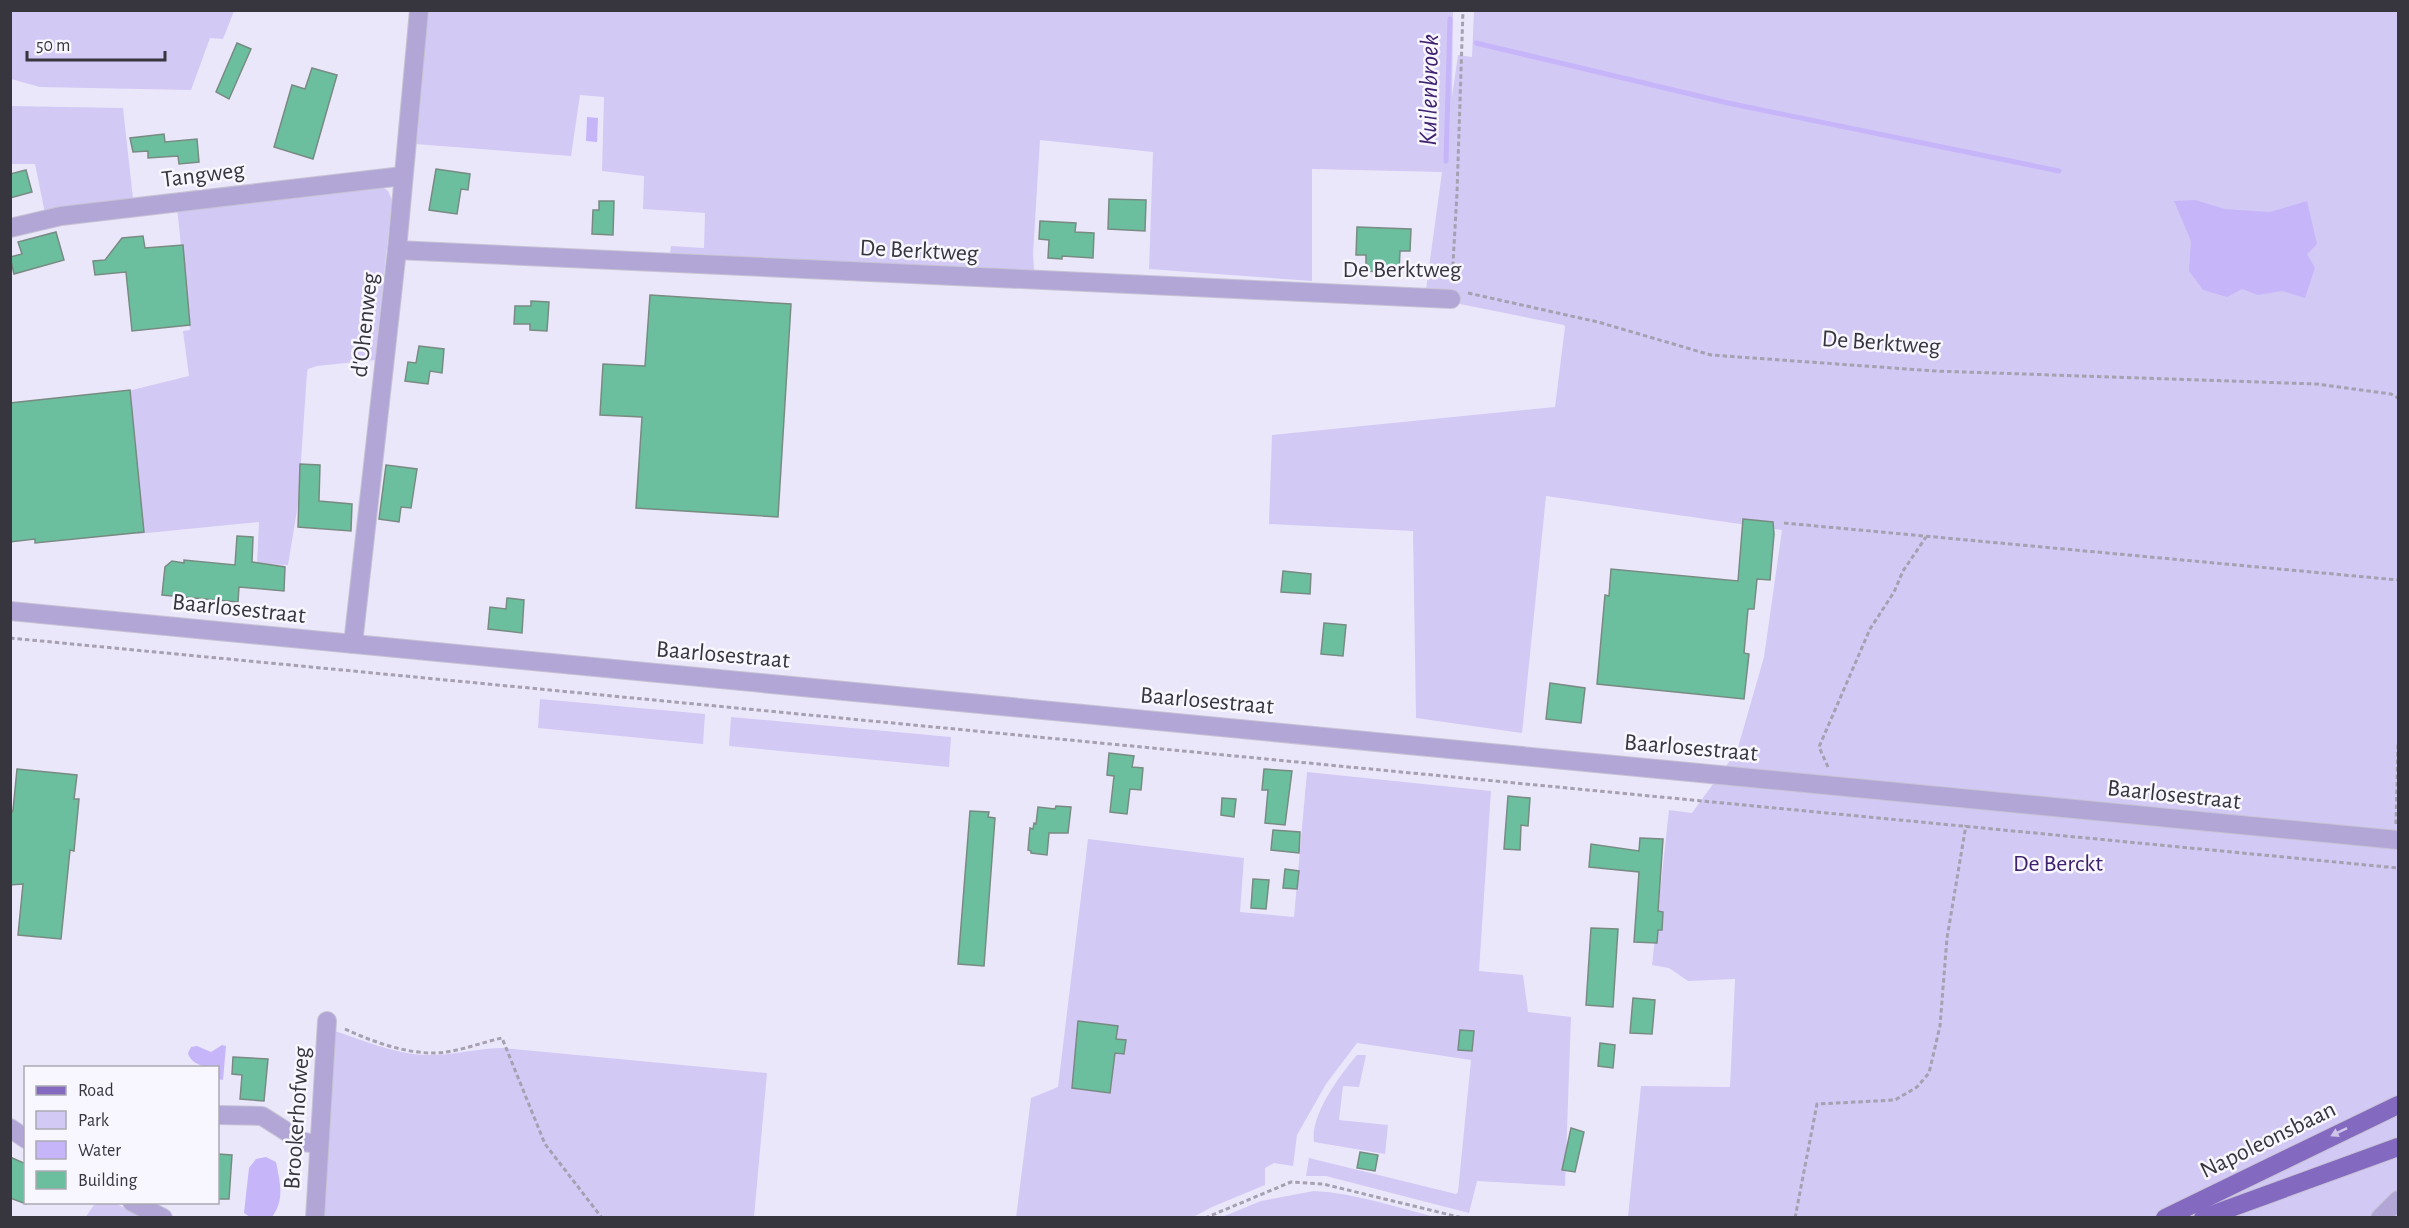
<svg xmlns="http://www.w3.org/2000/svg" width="2409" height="1228" font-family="'Alegreya Sans',sans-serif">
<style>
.green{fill:#d3c9f5}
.water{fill:#c7b5f9}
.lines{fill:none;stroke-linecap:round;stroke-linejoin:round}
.stream{stroke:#c7b5f9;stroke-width:5}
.building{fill:#6bbf9f;stroke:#788b83;stroke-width:1.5}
.minor-casing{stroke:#c7c3d4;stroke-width:20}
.major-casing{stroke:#c7c3d4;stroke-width:20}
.path{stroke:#a5a1b0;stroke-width:3;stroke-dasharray:4.5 3;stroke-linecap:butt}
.minor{stroke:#b2a6d6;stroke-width:18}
.major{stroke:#8469c1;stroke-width:18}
.oneway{fill:#cfc5e9}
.labels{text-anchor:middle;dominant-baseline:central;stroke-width:5;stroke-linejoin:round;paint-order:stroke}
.street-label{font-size:24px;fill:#37353d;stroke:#f8f6fe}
.park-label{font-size:24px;fill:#3e216d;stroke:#f8f6fe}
.water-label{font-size:26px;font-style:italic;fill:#3f226f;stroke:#f8f6fe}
</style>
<rect width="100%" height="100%" fill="#ebe7fa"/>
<!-- green -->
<g class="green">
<path d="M 10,11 L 11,10 L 234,11 L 223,39 L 210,38 L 191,90 L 40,87 L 11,79 Z"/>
<path d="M 427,11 L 1453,11 L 1452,97 L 1458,55 L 1472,57 L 1474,11 L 2398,11 L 2398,1217 L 1628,1217 L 1641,1086 L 1730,1087 L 1735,979 L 1688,981 L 1669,968 L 1652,965 L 1669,810 L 1692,813 L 1737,751 L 1764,657 L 1782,530 L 1546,496 L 1522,733 L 1416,718 L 1413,531 L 1269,524 L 1272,435 L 1555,407 L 1565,327 L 1564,325 L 1425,297 L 1442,172 L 1312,169 L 1312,281 L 1149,269 L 1153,152 L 1040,140 L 1033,254 L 1034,271 L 670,253 L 671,246 L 704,248 L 705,213 L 643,209 L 644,176 L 602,171 L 604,97 L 580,95 L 571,156 L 415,144 Z"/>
<path d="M 10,106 L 123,108 L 133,199 L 46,218 L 35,164 L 11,164 Z"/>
<path d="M 383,187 L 388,191 L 392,200 L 375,360 L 317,366 L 308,369 L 307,373 L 298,504 L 288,565 L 257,564 L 259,522 L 137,534 L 124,392 L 189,376 L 183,331 L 190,330 L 177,208 Z"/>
<path d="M 540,699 L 705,714 L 703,744 L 538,728 Z"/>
<path d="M 731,717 L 951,737 L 949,767 L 729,746 Z"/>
<path d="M 1307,772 L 1491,791 L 1479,971 L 1523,975 L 1528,1012 L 1571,1017 L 1565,1186 L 1477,1181 L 1469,1213 L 1326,1176 L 1306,1176 L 1309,1158 L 1456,1194 L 1458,1192 L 1471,1060 L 1357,1043 L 1326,1084 L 1297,1135 L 1293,1166 L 1274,1163 L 1265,1168 L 1265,1185 L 1212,1207 L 1193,1217 L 1016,1218 L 1031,1098 L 1058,1087 L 1088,839 L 1244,858 L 1240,912 L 1294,917 Z"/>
<path d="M 335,1031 C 365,1041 397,1055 430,1055 C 455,1055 479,1048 504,1048 L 767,1073 L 754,1217 L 320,1218 Z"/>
<path d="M 1357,1055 L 1366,1055 L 1359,1087 L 1343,1086 L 1339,1120 L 1388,1125 L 1385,1154 L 1314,1142 C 1310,1115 1340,1075 1357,1055 Z"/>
<path d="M 1314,1191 C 1355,1193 1395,1207 1435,1217 L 1222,1217 L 1261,1201 Z"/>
<path d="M 96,1202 L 114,1203 L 145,1217 L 85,1218 Z"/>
</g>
<!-- water -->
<g class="water">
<path d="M 587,117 L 598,118 L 597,142 L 586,141 Z"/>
<path d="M 2195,200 L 2225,209 L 2270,212 L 2307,201 L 2317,244 L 2307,254 L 2315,268 L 2305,298 L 2282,291 L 2258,295 L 2242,289 L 2227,297 L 2203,290 L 2189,271 L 2191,241 L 2174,201 Z"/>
<path d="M 222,1045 L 226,1046 L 223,1080 L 218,1079 L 218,1068 C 207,1068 191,1065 188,1053 L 191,1047 L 197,1046 L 211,1052 Z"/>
<path d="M 266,1157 L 276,1162 C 280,1183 285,1199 272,1217 L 250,1217 L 244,1213 L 249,1168 L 256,1159 Z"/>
</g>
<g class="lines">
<!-- stream -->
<g class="stream">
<path d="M 1476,43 L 1728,103 L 2059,171"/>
<path d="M 1446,161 L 1450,19"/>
</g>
</g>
<!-- building -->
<g class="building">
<path d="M 237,43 L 251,49 L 229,99 L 216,92 Z"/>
<path d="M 312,68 L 337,75 L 313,159 L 274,147 L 292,85 L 305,89 Z"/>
<path d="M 164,134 L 165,142 L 197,139 L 199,162 L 179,164 L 178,156 L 148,158 L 148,151 L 133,152 L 130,138 Z"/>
<path d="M 436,169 L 470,174 L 468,190 L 461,189 L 457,214 L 429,210 Z"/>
<path d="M 26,170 L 32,192 L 10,198 L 10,174 Z"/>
<path d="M 1109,199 L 1146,200 L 1145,231 L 1108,229 Z"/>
<path d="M 599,201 L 614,201 L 613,235 L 592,234 L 593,210 L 599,210 Z"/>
<path d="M 1040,221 L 1076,223 L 1075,232 L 1094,233 L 1093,258 L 1062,256 L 1062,259 L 1048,258 L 1049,240 L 1039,239 Z"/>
<path d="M 1357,227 L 1411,229 L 1410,251 L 1400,251 L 1399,273 L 1366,271 L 1366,255 L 1356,255 Z"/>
<path d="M 56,232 L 64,260 L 14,274 L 10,257 L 22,254 L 18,242 Z"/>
<path d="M 143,236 L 145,248 L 183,245 L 190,325 L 132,331 L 126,272 L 95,275 L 93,261 L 105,260 L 122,238 Z"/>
<path d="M 650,295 L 791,304 L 778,517 L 636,508 L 642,417 L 600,415 L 603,364 L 645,366 Z"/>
<path d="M 531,301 L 549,302 L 547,331 L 530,330 L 530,324 L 514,324 L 515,306 L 531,306 Z"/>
<path d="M 419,346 L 444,349 L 442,373 L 430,371 L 428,384 L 405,381 L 408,362 L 416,363 Z"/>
<path d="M 130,390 L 144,532 L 35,543 L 35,539 L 10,542 L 10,403 Z"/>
<path d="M 300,464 L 320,465 L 319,501 L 352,504 L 351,531 L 298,527 Z"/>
<path d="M 386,465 L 417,469 L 411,508 L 401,507 L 399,522 L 379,519 Z"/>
<path d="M 1743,519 L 1773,522 L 1774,534 L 1770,580 L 1757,579 L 1754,609 L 1748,609 L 1744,653 L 1749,654 L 1744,699 L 1597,684 L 1605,595 L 1609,596 L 1611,569 L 1738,581 Z"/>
<path d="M 237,536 L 253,537 L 252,562 L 285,567 L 284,591 L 239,587 L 238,602 L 162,595 L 165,567 L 172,561 L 184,563 L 184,560 L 235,565 Z"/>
<path d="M 1283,571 L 1311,574 L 1310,594 L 1281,592 Z"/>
<path d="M 507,598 L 524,600 L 522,633 L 488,629 L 490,607 L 506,609 Z"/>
<path d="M 1324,623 L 1346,625 L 1343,656 L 1321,654 Z"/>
<path d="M 1550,683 L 1585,688 L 1581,723 L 1546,719 Z"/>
<path d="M 1109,753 L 1134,756 L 1132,767 L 1143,768 L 1141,790 L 1130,789 L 1127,814 L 1110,812 L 1114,776 L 1107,775 Z"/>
<path d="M 17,769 L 77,775 L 74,799 L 79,799 L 74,851 L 70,850 L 61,939 L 18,935 L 23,884 L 10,885 L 10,816 L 13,810 Z"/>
<path d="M 1264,769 L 1292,771 L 1285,825 L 1265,823 L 1268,790 L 1262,790 Z"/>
<path d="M 1508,796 L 1530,798 L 1528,826 L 1521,825 L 1520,850 L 1504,849 Z"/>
<path d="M 1222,798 L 1236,799 L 1234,817 L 1221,815 Z"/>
<path d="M 1056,806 L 1071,807 L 1068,833 L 1049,833 L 1047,855 L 1031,853 L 1031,851 L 1028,850 L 1030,828 L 1033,829 L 1034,823 L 1036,824 L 1038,807 L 1055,809 Z"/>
<path d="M 970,811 L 989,812 L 988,817 L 995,818 L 984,966 L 958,964 Z"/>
<path d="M 1273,830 L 1300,832 L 1299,853 L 1271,850 Z"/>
<path d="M 1640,838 L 1663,839 L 1658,911 L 1663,912 L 1662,930 L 1658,930 L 1657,943 L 1634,942 L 1639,872 L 1589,867 L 1591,844 L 1639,851 Z"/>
<path d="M 1285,869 L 1299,871 L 1297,889 L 1283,888 Z"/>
<path d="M 1253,879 L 1269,880 L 1266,909 L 1251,908 Z"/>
<path d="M 1591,928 L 1618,929 L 1613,1007 L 1586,1005 Z"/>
<path d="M 1633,998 L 1655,1000 L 1652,1034 L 1630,1033 Z"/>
<path d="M 1078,1021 L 1118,1026 L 1116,1039 L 1126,1040 L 1124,1054 L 1115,1053 L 1110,1093 L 1072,1088 Z"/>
<path d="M 1460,1030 L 1474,1031 L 1472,1051 L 1458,1050 Z"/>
<path d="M 1600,1043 L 1615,1045 L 1613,1068 L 1598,1066 Z"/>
<path d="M 233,1057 L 268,1059 L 264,1101 L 240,1099 L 242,1075 L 232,1074 Z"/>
<path d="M 1571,1128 L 1584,1132 L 1575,1172 L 1562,1170 Z"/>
<path d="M 1360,1152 L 1378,1155 L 1375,1171 L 1357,1168 Z"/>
<path d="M 218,1154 L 232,1155 L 229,1199 L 218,1199 Z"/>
<path d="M 10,1157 L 26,1164 L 26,1204 L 10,1198 Z"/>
</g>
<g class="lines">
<defs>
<g id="minor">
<path d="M 10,228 L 61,216 L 403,176"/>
<path d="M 397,250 L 1451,299"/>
<path d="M 10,611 L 2398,840"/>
<path d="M 353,644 L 397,250 L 419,10"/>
<path d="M 218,1115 L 262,1116 L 303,1142 L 319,1144"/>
<path d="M 10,1128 L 26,1139"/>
<path d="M 132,1202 L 163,1218"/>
<path d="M 315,1218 L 327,1021"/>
<path d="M 2380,1218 L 2398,1200"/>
</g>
<g id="major">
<path d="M 2165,1218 L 2398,1105"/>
<path d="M 2203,1218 L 2398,1147"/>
</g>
</defs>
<!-- minor casing -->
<use href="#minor" class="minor-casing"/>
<!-- major casing -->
<use href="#major" class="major-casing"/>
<!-- path -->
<g class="path">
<path d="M 1452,281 L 1457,193 L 1463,10"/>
<path d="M 1468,293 L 1598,322 L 1711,355 L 1935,371 L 2317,384 L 2391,394 L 2398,398"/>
<path d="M 1784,523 L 2398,580"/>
<path d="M 10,638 L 2398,868"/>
<path d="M 1828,767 L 1819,747 L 1870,629 L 1894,592 L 1903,571 L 1926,537"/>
<path d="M 2396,824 L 2398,742"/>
<path d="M 345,1029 C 371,1041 401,1052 430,1053 C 453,1054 479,1043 502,1038 L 545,1144 L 602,1218"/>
<path d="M 1205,1218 L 1291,1182 L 1323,1184 L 1463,1218"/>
<path d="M 1795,1218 L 1817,1104 L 1895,1100 L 1917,1087 L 1929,1073 L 1940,1026 L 1947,938 L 1966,825"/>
</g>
<!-- minor -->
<use href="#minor" class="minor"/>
<!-- major -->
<use href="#major" class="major"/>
</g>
<!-- one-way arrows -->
<defs><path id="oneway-solid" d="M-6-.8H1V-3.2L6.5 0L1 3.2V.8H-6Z" transform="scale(1.5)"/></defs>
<use class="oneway" href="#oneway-solid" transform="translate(2339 1132) rotate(154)"/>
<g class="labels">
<!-- street labels -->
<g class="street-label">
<text transform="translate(203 175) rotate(-7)">Tangweg</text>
<text transform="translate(919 251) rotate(3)">De Berktweg</text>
<text x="1402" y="270">De Berktweg</text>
<text transform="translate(365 325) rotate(-84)">d'Ohenweg</text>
<text transform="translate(1881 343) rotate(4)">De Berktweg</text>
<text transform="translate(239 609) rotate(6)">Baarlosestraat</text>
<text transform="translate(723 655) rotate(5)">Baarlosestraat</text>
<text transform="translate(1207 701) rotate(5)">Baarlosestraat</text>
<text transform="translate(1691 748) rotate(5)">Baarlosestraat</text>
<text transform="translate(2174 795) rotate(6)">Baarlosestraat</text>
<text transform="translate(297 1118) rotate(-86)">Brookerhofweg</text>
<text transform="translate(2268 1140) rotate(-26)">Napoleonsbaan</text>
</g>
<!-- park labels -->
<g class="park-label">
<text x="2058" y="864">De Berckt</text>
</g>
<!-- water labels -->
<g class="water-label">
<text transform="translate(1429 90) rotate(-89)">Kuilenbroek</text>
</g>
</g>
<!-- border -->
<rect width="2409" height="1228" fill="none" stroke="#37353d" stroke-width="24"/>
<!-- legend -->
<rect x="24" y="1066" width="195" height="138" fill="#f8f6fe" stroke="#aba9b1" stroke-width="1.5"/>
<rect x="36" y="1086" width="30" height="9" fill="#8469c1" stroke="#aba9b1" stroke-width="1.5"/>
<text x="78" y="1096" font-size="18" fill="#37353d">Road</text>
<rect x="36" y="1111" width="30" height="18" fill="#d3c9f5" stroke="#aba9b1" stroke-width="1.5"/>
<text x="78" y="1126" font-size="18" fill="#37353d">Park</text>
<rect x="36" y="1141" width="30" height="18" fill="#c7b5f9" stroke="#aba9b1" stroke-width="1.5"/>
<text x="78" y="1156" font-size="18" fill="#37353d">Water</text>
<rect x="36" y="1171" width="30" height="18" fill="#6bbf9f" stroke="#aba9b1" stroke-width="1.5"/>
<text x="78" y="1186" font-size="18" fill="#37353d">Building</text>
<!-- scale -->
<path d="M27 51v9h138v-9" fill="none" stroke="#37353d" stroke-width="3"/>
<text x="36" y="51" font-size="18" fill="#37353d" stroke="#f8f6fe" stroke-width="4.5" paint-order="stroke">50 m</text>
</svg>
